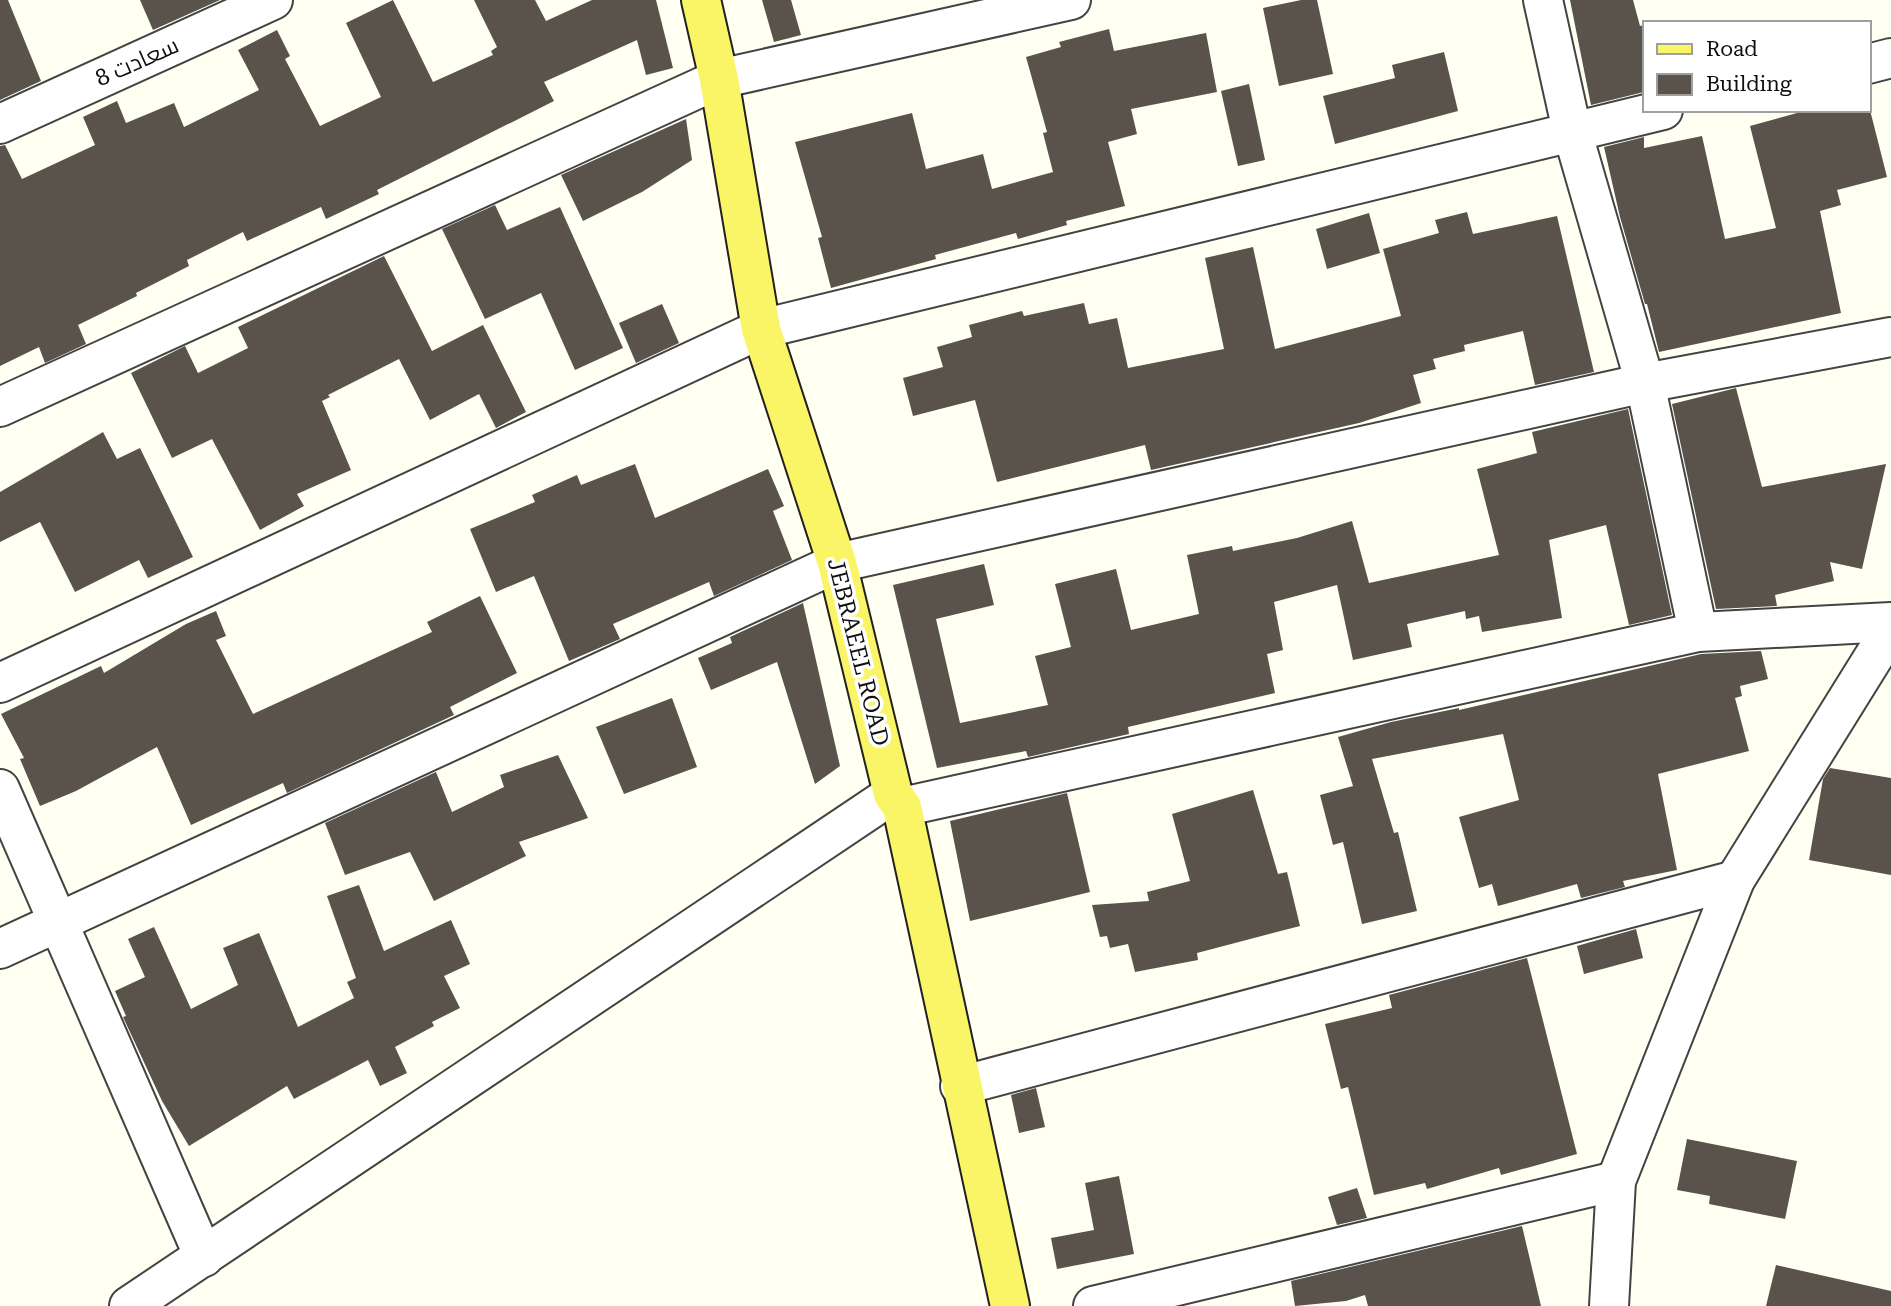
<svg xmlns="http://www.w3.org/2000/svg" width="1891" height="1306" font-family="'Roboto Serif',Cairo,serif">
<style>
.building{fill:#59534c}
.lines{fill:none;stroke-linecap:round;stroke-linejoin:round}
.minor-casing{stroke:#434343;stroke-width:42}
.major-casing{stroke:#212121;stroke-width:42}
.minor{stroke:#fff;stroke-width:38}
.major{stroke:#faf567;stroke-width:38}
.labels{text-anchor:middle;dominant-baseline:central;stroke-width:7;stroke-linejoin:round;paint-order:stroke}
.street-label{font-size:23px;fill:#101010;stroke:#fff}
</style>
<rect width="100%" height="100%" fill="#fffff2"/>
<!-- building -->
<g class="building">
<path d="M 0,0 L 8,0 L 41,81 L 0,100 Z"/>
<path d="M 140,0 L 220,0 L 153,30 Z"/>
<path d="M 393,0 L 433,82 L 493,55 L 491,51 L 497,47 L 474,0 L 535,0 L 546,21 L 592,0 L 656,0 L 673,68 L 646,75 L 637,40 L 544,82 L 554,101 L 377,190 L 379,194 L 326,219 L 321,207 L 247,241 L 243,232 L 187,260 L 189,266 L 136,293 L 137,296 L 78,325 L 86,344 L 45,363 L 39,347 L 0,366 L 0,146 L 5,145 L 22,179 L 95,145 L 83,117 L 117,101 L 126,123 L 174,103 L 184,127 L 259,90 L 238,50 L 277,30 L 290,56 L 285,59 L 320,126 L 381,97 L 346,23 Z"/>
<path d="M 762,0 L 791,0 L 801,35 L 774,42 Z"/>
<path d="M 1301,0 L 1317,0 L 1333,74 L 1279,86 L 1263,8 Z"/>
<path d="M 1570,0 L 1633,0 L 1640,26 L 1644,25 L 1644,92 L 1591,105 Z"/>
<path d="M 1109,29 L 1114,51 L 1206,33 L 1217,92 L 1131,109 L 1137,134 L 1108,142 L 1125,206 L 1066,221 L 1067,225 L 1018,239 L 1016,233 L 935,255 L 936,259 L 831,288 L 818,238 L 822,237 L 795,142 L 912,113 L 926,169 L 983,154 L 992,189 L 1053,172 L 1043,133 L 1047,132 L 1026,57 L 1061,47 L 1059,42 Z"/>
<path d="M 1444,52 L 1458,111 L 1335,144 L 1323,96 L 1395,78 L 1392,65 Z"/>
<path d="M 1249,84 L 1265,160 L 1238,166 L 1221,91 Z"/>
<path d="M 1808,110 L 1870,110 L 1887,177 L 1837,190 L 1841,205 L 1820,211 L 1841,313 L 1659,352 L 1647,304 L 1645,304 L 1620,217 L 1604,147 L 1644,137 L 1644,148 L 1702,136 L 1725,239 L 1776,228 L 1750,126 Z"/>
<path d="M 686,119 L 692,160 L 642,192 L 583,221 L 561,175 Z"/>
<path d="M 495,205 L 507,230 L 560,207 L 623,348 L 575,370 L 541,293 L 485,319 L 442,229 Z"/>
<path d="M 1467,212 L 1473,234 L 1557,216 L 1594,372 L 1535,385 L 1523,331 L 1464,345 L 1465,351 L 1433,359 L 1436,369 L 1413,375 L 1421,403 L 1359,423 L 1151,470 L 1145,445 L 997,482 L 975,400 L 913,416 L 903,378 L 943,367 L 937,347 L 972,337 L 969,325 L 1022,311 L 1024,316 L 1084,303 L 1089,324 L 1117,318 L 1128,368 L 1224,349 L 1205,258 L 1253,247 L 1275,349 L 1401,316 L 1383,249 L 1439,233 L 1435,220 Z"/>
<path d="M 1369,213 L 1380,253 L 1327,269 L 1316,229 Z"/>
<path d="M 384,256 L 432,351 L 483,325 L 526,412 L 496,428 L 479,394 L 430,420 L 399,359 L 328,395 L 330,397 L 322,401 L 351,470 L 297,494 L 304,506 L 260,530 L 212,439 L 172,458 L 131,373 L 185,346 L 198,373 L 248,348 L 238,327 Z"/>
<path d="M 662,304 L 679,343 L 636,363 L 619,323 Z"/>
<path d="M 1736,388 L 1762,487 L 1886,464 L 1862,569 L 1830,562 L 1834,581 L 1775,595 L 1777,606 L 1716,609 L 1672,404 Z"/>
<path d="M 1628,409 L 1672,615 L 1629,625 L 1606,525 L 1549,540 L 1562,618 L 1482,632 L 1479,616 L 1466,619 L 1465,611 L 1407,624 L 1412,647 L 1353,660 L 1337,585 L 1274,602 L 1283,650 L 1267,654 L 1275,693 L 1128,727 L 1129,734 L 1098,741 L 1028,757 L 1026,751 L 937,768 L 893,585 L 984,564 L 994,605 L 936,619 L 960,723 L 1048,705 L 1035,656 L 1071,647 L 1055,584 L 1116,569 L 1131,630 L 1199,614 L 1187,555 L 1232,546 L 1233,551 L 1297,538 L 1352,521 L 1369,583 L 1499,555 L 1477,469 L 1537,453 L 1532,432 Z"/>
<path d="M 103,432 L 117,459 L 140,448 L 193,557 L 148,578 L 139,560 L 75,592 L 40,522 L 0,542 L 0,492 Z"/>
<path d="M 635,464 L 655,518 L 768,469 L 784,506 L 773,511 L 792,560 L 714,596 L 709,582 L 613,624 L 620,639 L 569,661 L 534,576 L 496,592 L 470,529 L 535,502 L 532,495 L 577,475 L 581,485 Z"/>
<path d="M 480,596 L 517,673 L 450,707 L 454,715 L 287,793 L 283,783 L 191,825 L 157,747 L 76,791 L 40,806 L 20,759 L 24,758 L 1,714 L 101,666 L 104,673 L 186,624 L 216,611 L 226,636 L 216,640 L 253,714 L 432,632 L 427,622 Z"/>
<path d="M 803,603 L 840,766 L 815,784 L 777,662 L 711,690 L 698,658 L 732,643 L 730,637 Z"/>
<path d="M 1761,651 L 1768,679 L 1740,686 L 1742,696 L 1735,698 L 1749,751 L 1658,774 L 1677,870 L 1623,881 L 1625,887 L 1581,898 L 1577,884 L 1498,906 L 1492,884 L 1479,888 L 1459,817 L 1519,800 L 1503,734 L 1372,759 L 1394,833 L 1398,832 L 1417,911 L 1362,924 L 1343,842 L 1333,845 L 1320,795 L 1353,786 L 1338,737 L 1391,722 L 1459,708 L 1459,710 L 1701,654 Z"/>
<path d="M 672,698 L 697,767 L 624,794 L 596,727 Z"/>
<path d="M 558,755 L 588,818 L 519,842 L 526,856 L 434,901 L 410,852 L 345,875 L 325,823 L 436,772 L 452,812 L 504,787 L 500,775 Z"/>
<path d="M 1830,768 L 1891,778 L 1891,875 L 1809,860 L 1823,779 Z"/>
<path d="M 1253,790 L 1278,874 L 1287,872 L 1300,926 L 1197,953 L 1198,960 L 1135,972 L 1128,944 L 1110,948 L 1107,936 L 1100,937 L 1092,905 L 1149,901 L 1147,892 L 1190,881 L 1172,814 Z"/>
<path d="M 1067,793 L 1090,892 L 970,921 L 950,821 Z"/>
<path d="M 359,885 L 384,951 L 451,920 L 470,964 L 444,976 L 460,1008 L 432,1022 L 434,1026 L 395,1047 L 407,1073 L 380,1086 L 368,1060 L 294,1099 L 287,1086 L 189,1146 L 162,1101 L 123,1017 L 126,1016 L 115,991 L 145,977 L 128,939 L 154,927 L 191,1009 L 238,985 L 223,948 L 259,933 L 298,1027 L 354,998 L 347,982 L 356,978 L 327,896 Z"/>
<path d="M 1636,929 L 1643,958 L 1584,974 L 1577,946 Z"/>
<path d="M 1527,958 L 1577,1154 L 1501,1175 L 1499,1168 L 1427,1189 L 1425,1183 L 1374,1195 L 1348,1087 L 1341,1089 L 1325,1024 L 1392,1008 L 1389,995 Z"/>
<path d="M 1036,1088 L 1045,1127 L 1019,1133 L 1011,1095 Z"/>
<path d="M 1687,1139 L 1797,1161 L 1785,1219 L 1709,1204 L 1710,1196 L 1677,1190 Z"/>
<path d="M 1119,1176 L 1134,1254 L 1057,1269 L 1051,1238 L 1094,1230 L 1085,1183 Z"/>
<path d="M 1357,1188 L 1367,1218 L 1337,1225 L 1328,1197 Z"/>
<path d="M 1522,1226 L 1541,1306 L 1368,1306 L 1365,1295 L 1346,1301 L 1295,1306 L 1291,1281 Z"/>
<path d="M 1776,1265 L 1891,1291 L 1891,1306 L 1766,1306 Z"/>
</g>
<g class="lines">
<defs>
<g id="minor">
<path d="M 1543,0 L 1572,131 L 1645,383 L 1698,632"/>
<path d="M 1868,64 L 1891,58"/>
<path d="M 0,124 L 273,0"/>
<path d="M 0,407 L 719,79 L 1071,0"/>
<path d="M 0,683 L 761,329 L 1663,110"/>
<path d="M 0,789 L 204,1257"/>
<path d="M 902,807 L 1698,632 L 1891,622"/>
<path d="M 0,949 L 837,563 L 1645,383 L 1891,337"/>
<path d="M 960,1086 L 1735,880"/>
<path d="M 129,1306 L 893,794"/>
<path d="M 1093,1306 L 1616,1181"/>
<path d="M 1609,1306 L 1616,1181 L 1735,880 L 1891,629"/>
</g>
<path id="major" d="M 701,0 L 719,79 L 761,329 L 837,563 L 893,794 L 902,807 L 1010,1306"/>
</defs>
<!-- minor casing -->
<use href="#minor" class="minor-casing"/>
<!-- major casing -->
<use href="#major" class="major-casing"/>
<!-- minor -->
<use href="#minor" class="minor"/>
<!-- major -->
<use href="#major" class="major"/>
</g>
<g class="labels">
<!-- street labels -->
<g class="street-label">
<text transform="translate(137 62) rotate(-24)">سعادت 8</text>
<text transform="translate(858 652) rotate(76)">JEBRAEEL ROAD</text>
</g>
</g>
<!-- legend -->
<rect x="1643" y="21" width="228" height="91" fill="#ffffff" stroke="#9f9f9f" stroke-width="2"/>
<rect x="1657" y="44" width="35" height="10" fill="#faf567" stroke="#9f9f9f" stroke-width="2"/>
<text x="1706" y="56" font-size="21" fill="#101010">Road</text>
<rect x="1657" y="74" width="35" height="21" fill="#59534c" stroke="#9f9f9f" stroke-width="2"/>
<text x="1706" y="91" font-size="21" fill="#101010">Building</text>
</svg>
